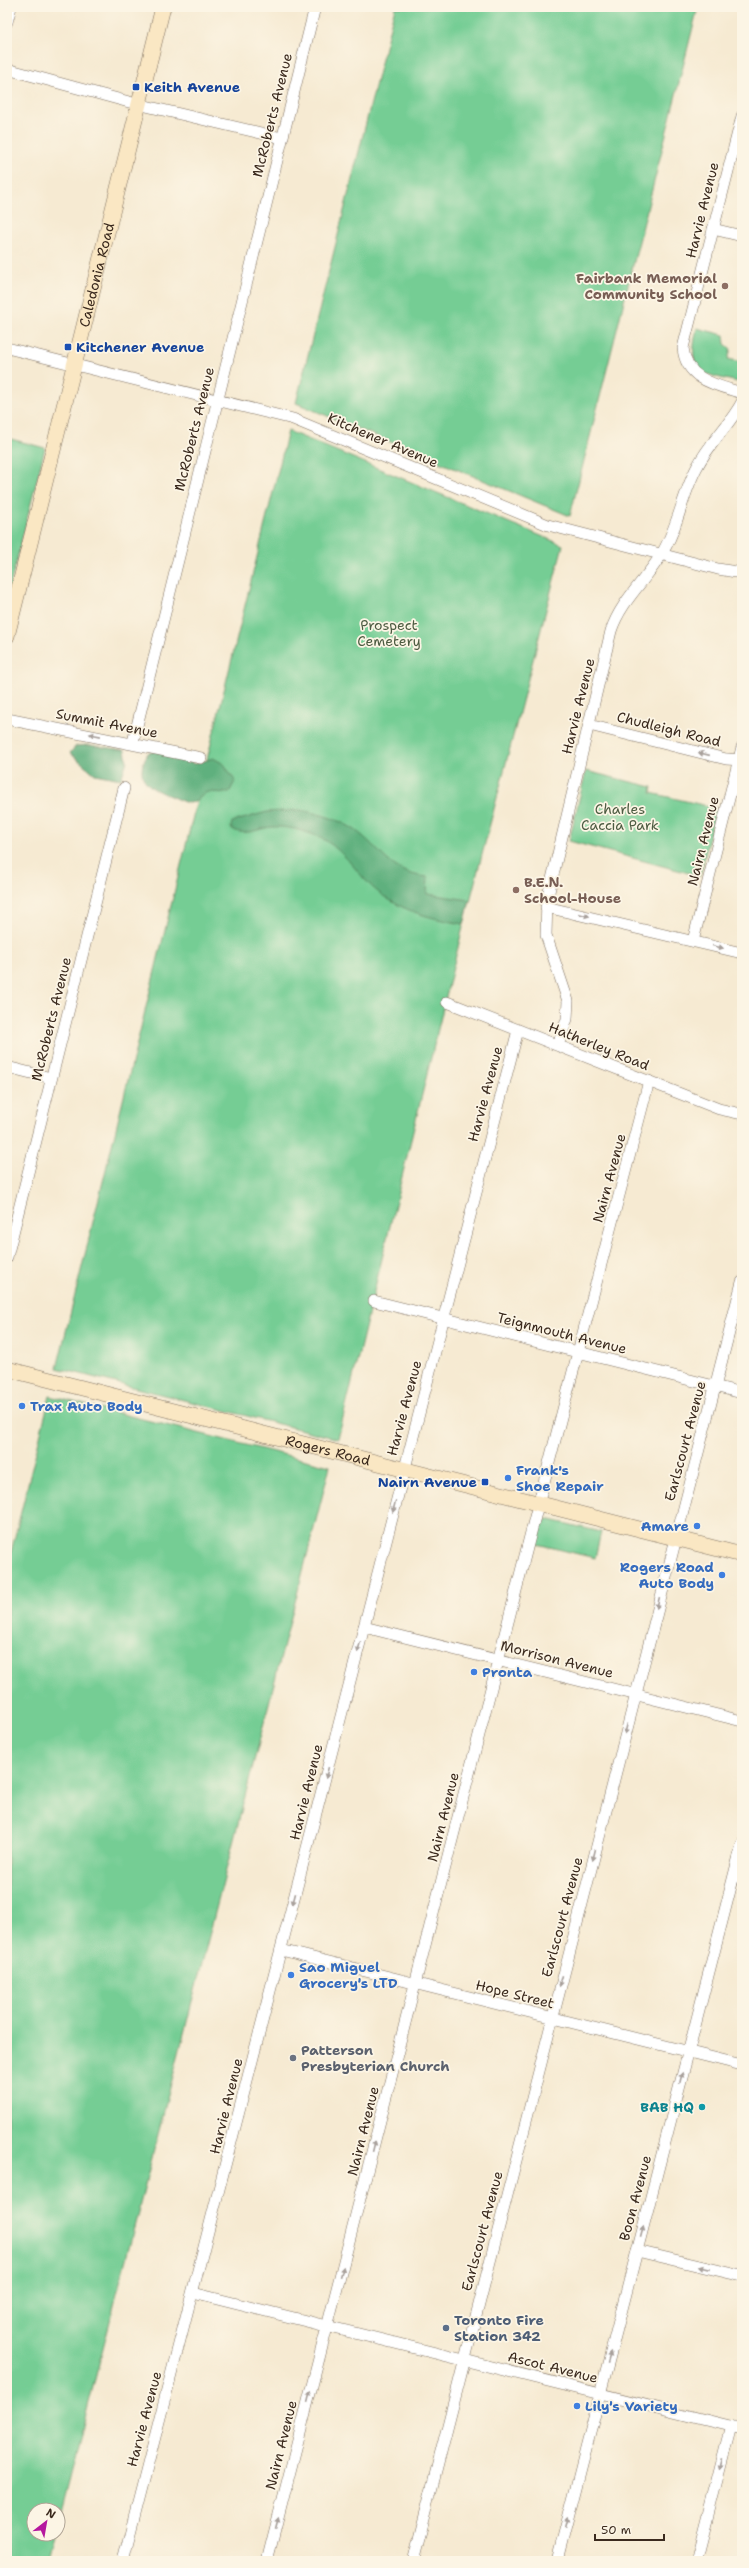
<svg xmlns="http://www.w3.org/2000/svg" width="749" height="2568" font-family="'Shantell Sans',sans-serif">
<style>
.green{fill:#74cd94;stroke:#587c59}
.forest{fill:#5fb07e;stroke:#4d6d4e}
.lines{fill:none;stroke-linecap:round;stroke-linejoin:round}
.street-casing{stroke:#7c6d5d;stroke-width:12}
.secondary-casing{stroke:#7c6d5d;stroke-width:16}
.street{stroke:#fff;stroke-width:11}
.secondary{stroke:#fae7c3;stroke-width:15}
.oneway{fill:#a79f9a}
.transit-dot{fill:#1a4fb4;stroke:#fcf5e5;stroke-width:1.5}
.education-dot{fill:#8d6e63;stroke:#fcf5e5;stroke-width:1.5}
.shop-dot{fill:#3f7fe0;stroke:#fcf5e5;stroke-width:1.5}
.worship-dot{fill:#6b7280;stroke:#fcf5e5;stroke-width:1.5}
.culture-dot{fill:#0f9aa8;stroke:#fcf5e5;stroke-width:1.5}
.service-dot{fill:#5c6f8a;stroke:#fcf5e5;stroke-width:1.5}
.labels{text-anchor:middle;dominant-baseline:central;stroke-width:3.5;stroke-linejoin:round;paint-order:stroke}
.transit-label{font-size:14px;font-weight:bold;fill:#164399;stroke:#fcf5e5;text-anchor:start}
.street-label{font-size:14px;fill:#3b2a1e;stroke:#fcf5e5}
.education-label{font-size:14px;font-weight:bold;fill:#785e54;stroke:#fcf5e5;text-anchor:end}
.park-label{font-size:14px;fill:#4c5b41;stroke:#fcf5e5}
.shop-label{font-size:14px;font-weight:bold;fill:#366cbe;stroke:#fcf5e5;text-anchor:start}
.worship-label{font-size:14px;font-weight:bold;fill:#5b616d;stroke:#fcf5e5;text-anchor:start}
.culture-label{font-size:14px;font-weight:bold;fill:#0d838f;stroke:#fcf5e5;text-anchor:end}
.service-label{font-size:14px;font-weight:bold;fill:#4e5e75;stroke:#fcf5e5;text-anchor:start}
</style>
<rect width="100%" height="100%" fill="#fcf5e5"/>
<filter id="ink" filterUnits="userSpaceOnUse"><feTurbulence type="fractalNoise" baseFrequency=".025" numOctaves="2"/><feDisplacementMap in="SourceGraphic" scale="8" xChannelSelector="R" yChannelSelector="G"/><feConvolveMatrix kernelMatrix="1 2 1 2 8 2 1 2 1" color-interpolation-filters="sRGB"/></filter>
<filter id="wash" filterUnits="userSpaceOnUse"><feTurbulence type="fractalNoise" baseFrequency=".012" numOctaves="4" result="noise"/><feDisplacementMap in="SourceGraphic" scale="16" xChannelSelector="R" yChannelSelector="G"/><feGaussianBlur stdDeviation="0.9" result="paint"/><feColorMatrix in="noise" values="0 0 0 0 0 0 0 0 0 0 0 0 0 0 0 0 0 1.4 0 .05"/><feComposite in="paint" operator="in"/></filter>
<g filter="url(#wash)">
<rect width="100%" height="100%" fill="#f6ead2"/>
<!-- green -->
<g class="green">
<path d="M 395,7 L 698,7 L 570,516 L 296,403 Z"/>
<path d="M 697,328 L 724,335 L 725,344 L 731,349 L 728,359 L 742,362 L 742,383 C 702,373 686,376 697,328 Z"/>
<path d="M 288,431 L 563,545 L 460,939 L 338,1439 L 57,1368 Z"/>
<path d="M 7,438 L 45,448 L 7,598 Z"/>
<path d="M 586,771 L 652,787 L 651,793 L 716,808 L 700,876 L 569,841 Z"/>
<path d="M 50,1396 L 330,1466 L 58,2523 L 58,2510 L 34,2510 L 34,2534 L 55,2534 L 48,2561 L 7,2561 L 7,1568 Z"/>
<path d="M 546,1519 L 601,1532 L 595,1558 L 537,1544 L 542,1524 Z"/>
</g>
<!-- forest -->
<g class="forest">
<path d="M 88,745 L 125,750 L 127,761 L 121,779 L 95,774 L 70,753 L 76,746 Z"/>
<path d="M 156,751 L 195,764 L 213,758 L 224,764 L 235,781 L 229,793 L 207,792 C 201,796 196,803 188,803 C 183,802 175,798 170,796 C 148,788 133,778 148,753 Z"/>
<path d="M 300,810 C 320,814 339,819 355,830 C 382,849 389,874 428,877 L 427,894 L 470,900 L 464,924 C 428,918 395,910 368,883 C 354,868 339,846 319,837 C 305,831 287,826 272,827 C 258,828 244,838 231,828 L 232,822 L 267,812 Z"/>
</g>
</g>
<g filter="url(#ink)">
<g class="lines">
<defs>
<g id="street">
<path d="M 7,22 L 11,7"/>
<path d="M 7,69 L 129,102 L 282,138"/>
<path d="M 742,116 L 683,348 C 686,380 716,385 742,393"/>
<path d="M 713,229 L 742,236"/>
<path d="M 7,348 L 293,419 L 548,525 L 718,569 L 742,573"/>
<path d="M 7,719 L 201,758"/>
<path d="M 589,725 L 726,759 L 742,760"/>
<path d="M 133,742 L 315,7"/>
<path d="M 546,907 L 742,953"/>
<path d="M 693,941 L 742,747"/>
<path d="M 447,1002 L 719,1109 L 742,1114"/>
<path d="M 558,1045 L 567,1019 L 568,1001 L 546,935 L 547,900 L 611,631 C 621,601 645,581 661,555 C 678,528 682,495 697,467 C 709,443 730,425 742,402"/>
<path d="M 7,1067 L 51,1078"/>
<path d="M 7,1257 L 124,788"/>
<path d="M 374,1301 L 742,1393"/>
<path d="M 364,1627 L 742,1721"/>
<path d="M 281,1950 L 742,2065"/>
<path d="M 637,2251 L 742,2276"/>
<path d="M 193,2293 L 742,2429"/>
<path d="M 123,2561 L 518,1030"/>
<path d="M 267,2561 L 538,1505 L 649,1081"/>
<path d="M 413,2561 L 742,1282"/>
<path d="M 557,2561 L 742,1844"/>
<path d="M 696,2561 L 731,2426"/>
</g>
<g id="secondary">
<path id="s1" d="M 7,636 L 163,7"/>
<path id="s2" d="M 7,1369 L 742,1555"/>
</g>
</defs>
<!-- street casing -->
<use href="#street" class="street-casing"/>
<!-- secondary casing -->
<use href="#secondary" class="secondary-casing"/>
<!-- street -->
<use href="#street" class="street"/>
<!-- secondary -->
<use href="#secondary" class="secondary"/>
</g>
<!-- one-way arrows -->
<defs><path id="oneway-solid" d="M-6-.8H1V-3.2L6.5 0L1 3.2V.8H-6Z"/></defs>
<g class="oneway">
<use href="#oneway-solid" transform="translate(95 735) rotate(-169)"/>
<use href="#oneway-solid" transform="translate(704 754) rotate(-167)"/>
<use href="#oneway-solid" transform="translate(584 915) rotate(13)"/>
<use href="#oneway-solid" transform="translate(718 947) rotate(14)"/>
<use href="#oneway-solid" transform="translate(394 1507) rotate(104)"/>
<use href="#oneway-solid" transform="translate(658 1603) rotate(104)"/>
<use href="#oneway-solid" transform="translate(359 1647) rotate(105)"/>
<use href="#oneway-solid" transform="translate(626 1729) rotate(104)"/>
<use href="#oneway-solid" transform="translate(327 1773) rotate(104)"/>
<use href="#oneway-solid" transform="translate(594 1855) rotate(104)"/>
<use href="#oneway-solid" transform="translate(294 1899) rotate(105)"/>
<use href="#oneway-solid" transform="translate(561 1981) rotate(105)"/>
<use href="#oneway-solid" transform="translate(681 2078) rotate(-76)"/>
<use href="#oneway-solid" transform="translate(374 2146) rotate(-76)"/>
<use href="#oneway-solid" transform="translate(642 2231) rotate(-75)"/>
<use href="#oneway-solid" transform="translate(704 2268) rotate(-167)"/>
<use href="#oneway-solid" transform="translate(342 2272) rotate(-76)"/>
<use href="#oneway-solid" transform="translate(609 2357) rotate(-75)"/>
<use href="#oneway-solid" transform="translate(309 2397) rotate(-76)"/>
<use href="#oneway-solid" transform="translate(721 2464) rotate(105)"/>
<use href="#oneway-solid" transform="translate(277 2523) rotate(-75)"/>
<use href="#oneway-solid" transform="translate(566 2523) rotate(-76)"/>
</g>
</g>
<!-- markers -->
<g class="transit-dot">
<rect x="132" y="83" width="8" height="8" rx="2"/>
<rect x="64" y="343" width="8" height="8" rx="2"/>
<rect x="481" y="1478" width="8" height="8" rx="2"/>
</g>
<g class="education-dot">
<circle cx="725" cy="286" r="4"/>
<circle cx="516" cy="890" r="4"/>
</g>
<g class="shop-dot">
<circle cx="22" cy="1406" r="4"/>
<circle cx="508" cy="1478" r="4"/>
<circle cx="697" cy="1526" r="4"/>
<circle cx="722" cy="1575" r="4"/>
<circle cx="474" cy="1672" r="4"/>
<circle cx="291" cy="1975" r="4"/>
<circle cx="577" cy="2406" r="4"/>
</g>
<circle class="worship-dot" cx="293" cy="2058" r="4"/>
<circle class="culture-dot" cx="702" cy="2107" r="4"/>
<circle class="service-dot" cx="446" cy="2328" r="4"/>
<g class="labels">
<!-- transit labels -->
<g class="transit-label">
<text x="144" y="87">Keith Avenue</text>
<text x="76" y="347">Kitchener Avenue</text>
<text x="477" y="1482" text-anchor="end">Nairn Avenue</text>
</g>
<!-- street labels -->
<g class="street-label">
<text transform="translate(272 115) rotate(-76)">McRoberts Avenue</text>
<text transform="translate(702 210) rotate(-76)">Harvie Avenue</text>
<text stroke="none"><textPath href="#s1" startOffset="372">Caledonia Road</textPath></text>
<text transform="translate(194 429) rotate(-76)">McRoberts Avenue</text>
<text transform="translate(383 440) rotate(23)">Kitchener Avenue</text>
<text transform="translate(578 706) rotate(-76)">Harvie Avenue</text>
<text transform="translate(107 723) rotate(11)">Summit Avenue</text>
<text transform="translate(669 729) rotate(14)">Chudleigh Road</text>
<text transform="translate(703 841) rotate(-76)">Nairn Avenue</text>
<text transform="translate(51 1019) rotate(-76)">McRoberts Avenue</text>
<text transform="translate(599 1046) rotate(22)">Hatherley Road</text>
<text transform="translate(485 1094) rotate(-75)">Harvie Avenue</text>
<text transform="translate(609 1178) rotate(-75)">Nairn Avenue</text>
<text transform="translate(562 1333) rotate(14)">Teignmouth Avenue</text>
<text transform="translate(404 1408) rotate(-75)">Harvie Avenue</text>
<text transform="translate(685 1441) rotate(-75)">Earlscourt Avenue</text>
<text stroke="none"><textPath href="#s2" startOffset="331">Rogers Road</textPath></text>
<text transform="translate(557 1659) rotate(14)">Morrison Avenue</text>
<text transform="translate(306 1792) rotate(-76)">Harvie Avenue</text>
<text transform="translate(443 1817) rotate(-76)">Nairn Avenue</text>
<text transform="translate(562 1917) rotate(-75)">Earlscourt Avenue</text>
<text transform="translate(515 1994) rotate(14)">Hope Street</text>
<text transform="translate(226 2106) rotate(-76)">Harvie Avenue</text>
<text transform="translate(363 2131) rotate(-76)">Nairn Avenue</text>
<text transform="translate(635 2198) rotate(-75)">Boon Avenue</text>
<text transform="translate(482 2231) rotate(-75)">Earlscourt Avenue</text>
<text transform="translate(553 2367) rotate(14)">Ascot Avenue</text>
<text transform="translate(144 2419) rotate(-75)">Harvie Avenue</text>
<text transform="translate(281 2445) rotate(-76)">Nairn Avenue</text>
</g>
<!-- education labels -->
<g class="education-label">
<text x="717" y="278">Fairbank Memorial<tspan x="717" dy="16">Community School</tspan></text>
<text x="524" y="882" text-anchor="start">B.E.N.<tspan x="524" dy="16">School-House</tspan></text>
</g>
<!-- park labels -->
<g class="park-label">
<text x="389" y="625">Prospect<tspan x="389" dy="16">Cemetery</tspan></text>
<text x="620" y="809">Charles<tspan x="620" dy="16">Caccia Park</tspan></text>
</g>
<!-- shop labels -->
<g class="shop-label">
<text x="30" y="1406">Trax Auto Body</text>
<text x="516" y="1470">Frank's<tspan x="516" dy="16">Shoe Repair</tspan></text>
<text x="689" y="1526" text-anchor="end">Amare</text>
<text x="714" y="1567" text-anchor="end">Rogers Road<tspan x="714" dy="16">Auto Body</tspan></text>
<text x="482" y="1672">Pronta</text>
<text x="299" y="1967">Sao Miguel<tspan x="299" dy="16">Grocery's LTD</tspan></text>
<text x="585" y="2406">Lily's Variety</text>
</g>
<!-- worship labels -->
<g class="worship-label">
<text x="301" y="2050">Patterson<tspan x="301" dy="16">Presbyterian Church</tspan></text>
</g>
<!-- culture labels -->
<g class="culture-label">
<text x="694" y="2107">BAB HQ</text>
</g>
<!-- service labels -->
<g class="service-label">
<text x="454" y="2320">Toronto Fire<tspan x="454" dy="16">Station 342</tspan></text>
</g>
</g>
<!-- margin -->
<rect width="749" height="2568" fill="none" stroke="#fcf5e5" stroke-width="24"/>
<!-- north arrow -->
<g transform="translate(46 2522) rotate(31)"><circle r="19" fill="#fcf5e5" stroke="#afa495"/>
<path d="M0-3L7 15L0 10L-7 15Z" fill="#b5179e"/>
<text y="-6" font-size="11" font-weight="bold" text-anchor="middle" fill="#3b2a1e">N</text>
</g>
<!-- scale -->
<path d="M595 2534v6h69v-6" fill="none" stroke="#3b2a1e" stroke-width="2"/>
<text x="601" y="2534" font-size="12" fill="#3b2a1e" stroke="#fcf5e5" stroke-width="3" paint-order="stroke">50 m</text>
</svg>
